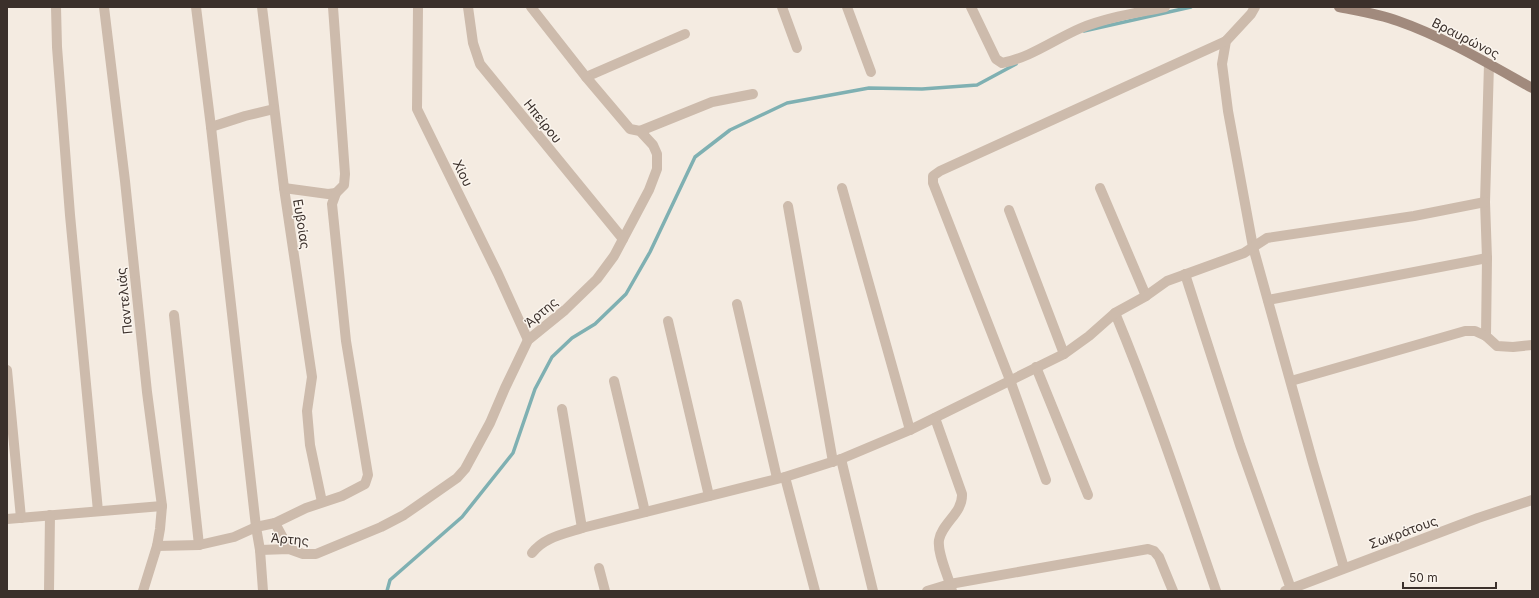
<svg xmlns="http://www.w3.org/2000/svg" width="1539" height="598" font-family="Inter,sans-serif">
<style>
.lines{fill:none;stroke-linecap:round;stroke-linejoin:round}
.stream{stroke:#7fb0b2;stroke-width:3.5}
.minor{stroke:#cdbbac;stroke-width:10}
.secondary{stroke:#a18a7d;stroke-width:10}
.labels{text-anchor:middle;dominant-baseline:central;stroke-width:3;stroke-linejoin:round;paint-order:stroke}
.street-label{font-size:13px;fill:#3b302b;stroke:#fbf5ee}
</style>
<rect width="100%" height="100%" fill="#f4ebe1"/>
<g class="lines">
<!-- stream -->
<g class="stream">
<path d="M 1084,31 L 1191,7"/>
<path d="M 387,591 L 390,580 L 462,517 L 513,453 L 535,389 L 552,357 L 572,338 L 595,324 L 626,294 L 650,252 L 695,157 L 730,130 L 787,103 L 869,88 L 922,89 L 977,85 L 1016,64"/>
</g>
<!-- minor -->
<g class="minor">
<path d="M 56,7 L 57,47 L 70,215 L 98,511"/>
<path d="M 104,7 L 125,181 L 147,392 L 162,506 L 160,529 L 157,546 L 143,591"/>
<path d="M 196,7 L 211,127 L 256,527 L 260,550 L 263,591"/>
<path d="M 262,7 L 284,188 L 312,377 L 307,411 L 310,445 L 322,502"/>
<path d="M 418,7 L 417,109 L 498,274 L 528,340"/>
<path d="M 468,7 L 473,43 L 480,64 L 623,239"/>
<path d="M 782,7 L 797,48"/>
<path d="M 847,7 L 871,72"/>
<path d="M 971,7 L 996,59 L 1002,63 C 1030,58 1055,39 1081,28 C 1108,17 1137,13 1165,7"/>
<path d="M 1255,7 L 1251,14 L 1226,41 L 1222,64 L 1228,111 L 1253,247 L 1313,463 L 1344,568"/>
<path d="M 1489,64 L 1485,202 L 1487,258 L 1486,336 L 1497,346 L 1513,347 L 1532,345"/>
<path d="M 586,77 L 685,34"/>
<path d="M 211,127 L 245,116 L 274,109"/>
<path d="M 640,131 L 712,102 L 753,94"/>
<path d="M 284,188 L 328,194 L 336,193"/>
<path d="M 842,188 L 910,430"/>
<path d="M 1100,188 L 1146,296"/>
<path d="M 788,206 L 833,462"/>
<path d="M 1009,210 L 1064,354"/>
<path d="M 1185,274 L 1240,445 L 1291,589"/>
<path d="M 1268,300 L 1487,258"/>
<path d="M 737,304 L 777,478"/>
<path d="M 1115,313 C 1153,404 1184,498 1216,591"/>
<path d="M 174,315 L 199,545"/>
<path d="M 668,321 L 709,496"/>
<path d="M 1036,367 L 1088,495"/>
<path d="M 7,370 L 21,518"/>
<path d="M 614,381 L 645,512"/>
<path d="M 1291,381 L 1465,331 L 1475,331 L 1486,336"/>
<path d="M 562,409 L 582,528"/>
<path d="M 935,418 L 962,494 C 963,513 942,523 939,540 C 937,554 949,577 952,591"/>
<path d="M 841,459 L 873,591"/>
<path d="M 785,477 L 815,591"/>
<path d="M 1046,480 L 1010,380 L 933,183 L 933,176 L 940,171 L 1226,41"/>
<path d="M 7,519 L 162,506"/>
<path d="M 275,523 L 289,549"/>
<path d="M 157,546 L 199,545 L 234,537 L 256,527 L 275,523 L 306,508 L 342,496 L 365,484 L 368,475 L 346,341 L 332,204 L 336,193 L 344,185 L 345,174 L 333,7"/>
<path d="M 260,550 L 289,549 L 303,554 L 316,554 L 381,527 L 404,515 L 457,478 L 465,469 L 490,423 L 505,388 L 528,340 L 565,310 L 597,279 L 614,256 L 649,190 L 657,169 L 657,154 L 653,145 L 640,131 L 630,129 L 586,77 L 531,7"/>
<path d="M 532,553 C 544,537 564,534 582,528 L 785,477 L 841,459 L 910,430 L 1064,354 L 1089,336 L 1115,313 L 1146,296 L 1167,281 L 1244,253 L 1267,238 L 1414,216 L 1485,202"/>
<path d="M 599,568 L 605,591"/>
<path d="M 49,591 L 50,515"/>
<path d="M 927,591 L 950,584 L 1148,549 L 1154,551 L 1159,557 L 1173,591"/>
<path d="M 1285,591 L 1478,518 L 1532,500"/>
</g>
<!-- secondary -->
<path class="secondary" d="M 1339,7 C 1359,11 1379,14 1398,21 C 1444,37 1489,64 1532,88"/>
</g>
<g class="labels">
<!-- street labels -->
<g class="street-label">
<text transform="translate(1466 38) rotate(27)">Βραυρώνος</text>
<text transform="translate(543 121) rotate(51)">Ηπείρου</text>
<text transform="translate(463 173) rotate(64)">Χίου</text>
<text transform="translate(302 224) rotate(81)">Ευβοίας</text>
<text transform="translate(124 301) rotate(-96)">Παντελιάς</text>
<text transform="translate(541 312) rotate(-40)">Άρτης</text>
<text transform="translate(1403 532) rotate(-20)">Σωκράτους</text>
<text transform="translate(290 539) rotate(5)">Άρτης</text>
</g>
</g>
<!-- border -->
<rect width="1539" height="598" fill="none" stroke="#3b302b" stroke-width="16"/>
<!-- scale -->
<path d="M1403 582v6h93v-6" fill="none" stroke="#3b302b" stroke-width="2"/>
<text x="1409" y="582" font-size="12" fill="#3b302b" stroke="#fbf5ee" stroke-width="3" paint-order="stroke">50 m</text>
</svg>
